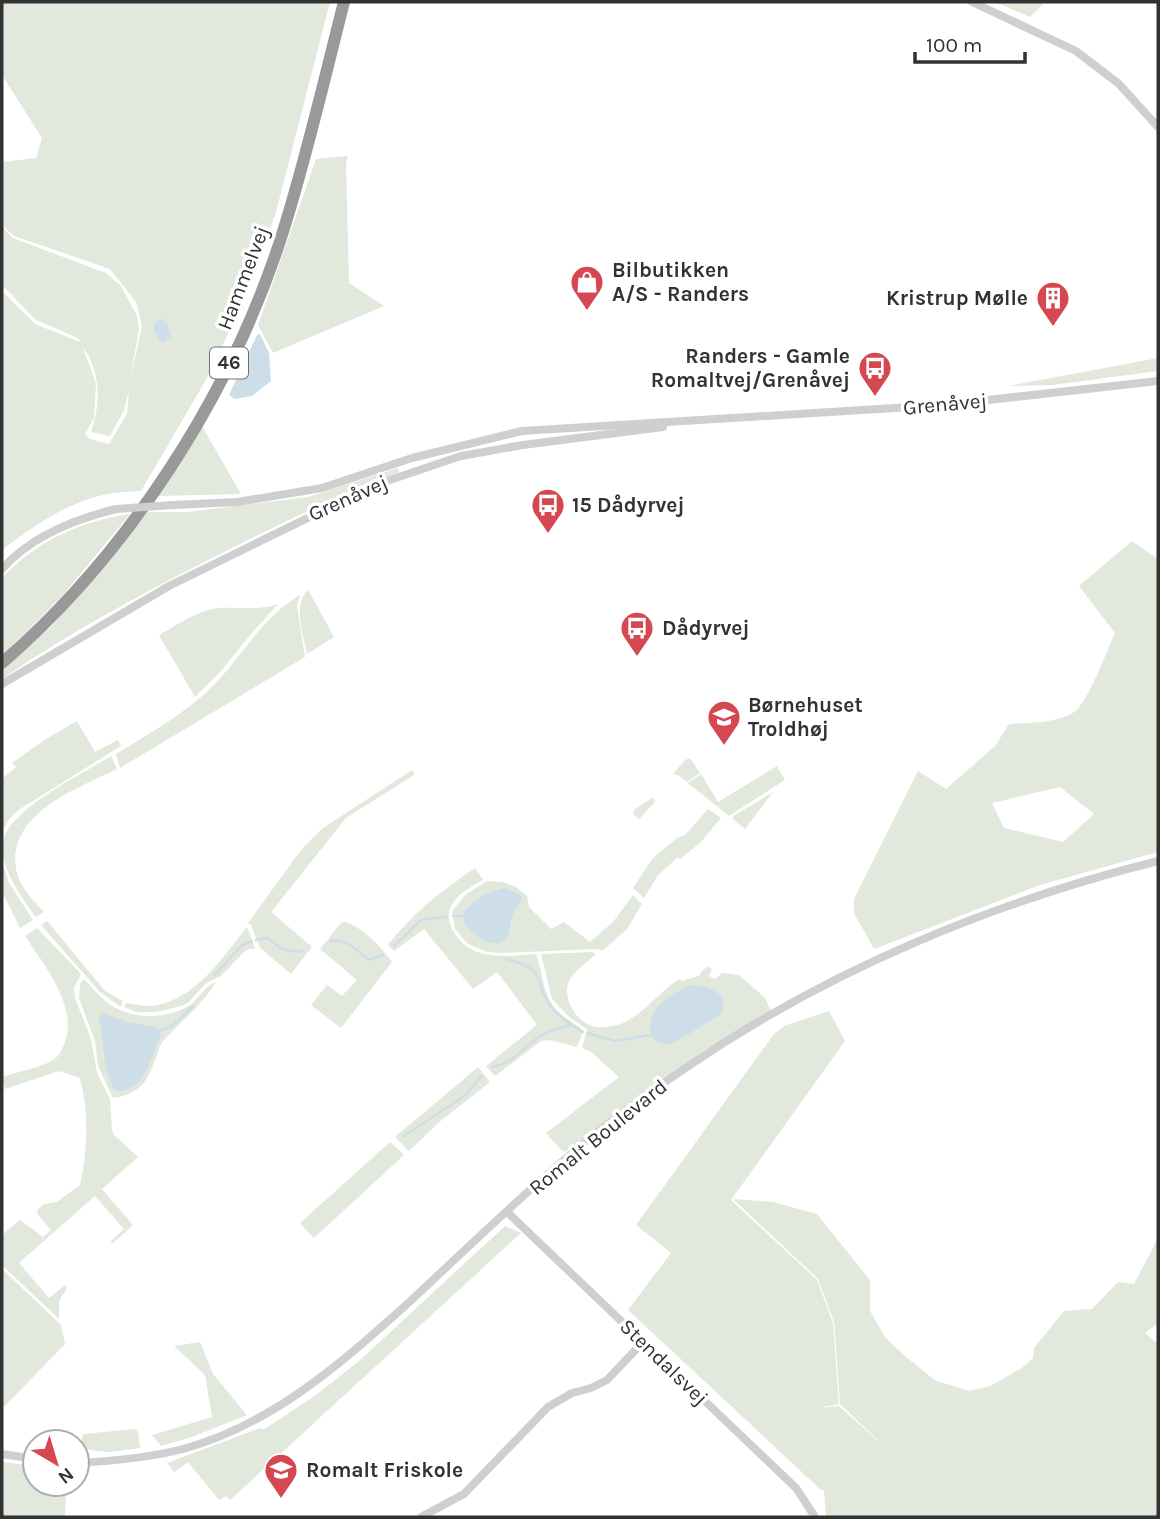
<svg xmlns="http://www.w3.org/2000/svg" width="1160" height="1519" font-family="Karla,sans-serif">
<style>
.green{fill:#e2e8dc;fill-rule:evenodd}
.water{fill:#cddee8}
.lines{fill:none;stroke-linecap:round;stroke-linejoin:round}
.stream{stroke:#cddee8;stroke-width:2.5}
.minor{stroke:#cfcfcf;stroke-width:8}
.highway{stroke:#999;stroke-width:12}
.minor-bridge{stroke:#cfcfcf;stroke-width:8}
.labels{text-anchor:middle;dominant-baseline:central;stroke-width:7;stroke-linejoin:round;paint-order:stroke}
.shield{fill:#fff;stroke:#707070;stroke-width:2}
.shield-label{font-size:19px;font-weight:bold;fill:#323232}
.poi-label{font-size:21px;font-weight:bold;fill:#323232;stroke:#fff;text-anchor:start}
.street-label{font-size:21px;fill:#323232;stroke:#fff}
</style>
<rect width="100%" height="100%" fill="#fff"/>
<!-- green -->
<g class="green">
<path d="M 2,2 L 330,2 L 276,212 L 247,293 L 207,378 L 141,491 C 129,492 115,492 103,495 C 64,504 32,527 2,550 L 2,291 L 35,324 L 80,342 L 78,338 L 36,320 L 2,285 L 2,227 L 13,238 L 106,273 L 121,286 L 137,316 L 139,329 L 130,381 L 142,326 L 136,302 L 110,269 L 14,236 L 2,225 L 2,162 L 36,158 L 42,138 L 2,75 ZM 83,347 C 101,372 101,404 91,432 L 110,436 L 124,410 L 129,390 L 127,414 L 109,444 L 90,439 L 85,434 L 94,418 L 96,384 Z"/>
<path d="M 995,2 L 1045,2 L 1030,17 Z"/>
<path d="M 348,156 L 346,164 L 349,283 L 384,306 L 273,353 L 258,325 L 316,159 Z"/>
<path d="M 1158,358 L 1158,371 L 1053,385 L 1008,386 Z"/>
<path d="M 202,426 L 241,494 L 157,496 Z"/>
<path d="M 398,468 L 399,472 C 342,494 288,520 234,547 C 154,587 76,628 2,679 L 2,671 L 52,626 L 148,512 L 187,512 L 308,497 Z"/>
<path d="M 130,514 L 63,595 L 2,656 L 2,578 C 36,541 81,521 130,514 Z"/>
<path d="M 1132,541 L 1158,559 L 1158,852 L 1040,885 L 874,949 L 854,913 L 854,899 L 918,771 L 946,789 L 995,746 L 1009,724 C 1027,723 1059,723 1074,712 C 1088,703 1107,650 1115,633 L 1079,586 ZM 1060,787 L 1094,814 L 1063,842 L 1004,828 L 992,803 Z"/>
<path d="M 308,590 L 334,637 L 307,654 C 304,636 292,604 308,590 Z"/>
<path d="M 300,595 L 297,606 L 305,657 L 120,768 L 116,754 C 150,733 185,714 214,685 C 243,655 263,616 300,595 Z"/>
<path d="M 278,604 L 251,634 L 221,671 L 195,697 L 159,635 C 178,625 197,610 219,608 C 240,607 258,611 278,604 Z"/>
<path d="M 77,721 L 95,752 L 118,740 L 121,746 L 20,809 L 9,819 L 2,832 L 2,779 L 16,767 L 12,763 L 46,739 Z"/>
<path d="M 111,756 L 117,769 C 76,789 0,816 18,877 C 23,890 34,901 44,912 L 36,917 C 21,896 1,871 3,843 C 5,812 85,772 111,756 Z"/>
<path d="M 690,758 L 700,773 L 687,782 L 678,775 L 673,774 L 685,760 Z"/>
<path d="M 777,766 L 785,780 L 729,816 L 688,783 L 701,774 L 718,802 Z"/>
<path d="M 412,770 L 414,775 L 346,818 L 271,912 L 312,947 L 291,974 L 260,948 L 251,925 L 248,923 L 301,850 L 323,828 Z"/>
<path d="M 773,792 L 745,829 L 732,818 L 735,815 Z"/>
<path d="M 652,798 L 654,798 L 655,802 L 639,819 L 633,814 L 635,809 Z"/>
<path d="M 708,809 L 721,818 L 700,843 L 680,859 L 678,857 L 658,875 L 644,898 L 633,888 L 652,859 L 677,838 L 685,835 Z"/>
<path d="M 2,862 L 9,883 L 33,920 L 20,928 L 2,891 Z"/>
<path d="M 475,868 L 483,880 C 474,885 463,891 456,899 C 437,919 460,948 481,953 C 499,958 519,955 536,954 C 544,975 542,998 561,1014 C 568,1021 577,1024 583,1031 L 577,1047 L 550,1040 L 541,1041 L 495,1076 L 486,1066 L 537,1025 L 497,972 L 473,989 L 424,929 L 394,951 L 388,945 C 417,909 438,894 475,868 Z"/>
<path d="M 487,881 L 502,882 L 516,887 L 527,896 L 529,907 L 551,929 L 564,922 L 590,942 L 613,922 L 633,895 L 642,904 L 627,929 L 602,951 L 597,949 L 502,953 L 487,952 L 468,944 L 455,929 L 452,911 L 465,895 Z"/>
<path d="M 47,921 L 105,991 L 123,1001 L 121,1007 L 99,991 L 41,925 Z"/>
<path d="M 342,922 C 357,921 384,950 392,962 L 341,1028 L 311,1005 L 327,985 L 342,996 L 357,980 L 320,949 Z"/>
<path d="M 247,927 L 255,948 L 246,950 L 221,976 L 206,983 L 189,1002 L 182,1006 L 157,1012 L 136,1012 L 124,1007 L 126,1003 C 136,1004 148,1008 158,1005 C 197,997 224,956 247,927 Z"/>
<path d="M 37,928 L 81,974 L 74,988 L 75,998 L 91,1039 L 97,1073 L 110,1099 L 112,1130 L 114,1135 L 138,1157 L 102,1189 L 133,1225 L 112,1244 L 111,1241 L 124,1229 L 95,1196 L 19,1263 L 49,1298 L 65,1285 L 67,1288 L 59,1301 L 59,1319 L 2,1265 L 2,1235 L 20,1220 L 43,1237 L 51,1230 L 37,1214 L 38,1209 L 44,1204 L 57,1202 L 80,1185 C 88,1149 89,1113 80,1078 L 59,1071 L 5,1089 L 2,1077 C 16,1072 41,1068 53,1060 C 58,1057 61,1052 63,1047 C 81,1010 45,966 25,936 Z"/>
<path d="M 592,952 L 596,954 C 588,962 573,971 569,981 C 561,999 578,1024 596,1027 C 603,1028 617,1026 623,1023 C 645,1013 659,992 679,979 L 682,981 L 701,975 L 700,973 L 708,966 L 712,969 L 709,976 L 715,979 L 722,973 L 739,975 L 765,998 L 771,1011 L 707,1049 L 565,1152 L 560,1149 L 546,1133 L 619,1077 L 591,1052 L 582,1048 L 587,1029 L 569,1017 L 552,999 L 541,954 Z"/>
<path d="M 84,979 C 93,988 101,999 112,1006 C 134,1020 170,1019 191,1004 C 202,996 202,988 216,982 C 202,1005 182,1020 164,1040 C 159,1046 158,1053 155,1060 C 147,1084 138,1094 113,1098 L 98,1066 L 95,1041 L 79,998 L 80,984 Z"/>
<path d="M 829,1011 L 845,1041 L 731,1200 L 817,1280 L 833,1323 L 839,1404 L 818,1408 L 839,1406 L 888,1450 L 840,1404 L 834,1322 L 818,1279 L 733,1199 L 773,1202 L 817,1214 L 870,1280 L 870,1311 L 885,1337 L 906,1357 L 936,1381 L 970,1391 L 990,1386 L 1022,1368 L 1033,1358 L 1034,1348 L 1064,1311 L 1092,1309 L 1118,1282 L 1134,1284 L 1158,1238 L 1158,1323 L 1145,1333 L 1158,1344 L 1158,1517 L 826,1517 L 824,1490 L 821,1490 L 628,1310 L 671,1253 L 636,1225 L 774,1034 L 784,1026 Z"/>
<path d="M 478,1067 L 490,1082 L 438,1123 L 409,1151 L 395,1137 Z"/>
<path d="M 390,1142 L 404,1155 L 314,1238 L 300,1223 Z"/>
<path d="M 505,1226 L 521,1233 L 230,1500 L 226,1496 L 219,1500 L 188,1462 L 174,1472 L 167,1463 L 260,1428 L 263,1430 L 316,1395 L 359,1361 Z"/>
<path d="M 2,1269 L 61,1325 L 65,1344 L 2,1409 Z"/>
<path d="M 200,1342 L 213,1374 L 247,1415 L 192,1437 L 161,1446 L 152,1435 L 212,1417 L 205,1375 L 174,1346 Z"/>
<path d="M 135,1429 L 138,1432 L 140,1448 L 110,1452 L 80,1449 L 83,1434 Z"/>
<path d="M 2,1462 L 35,1466 L 31,1471 L 35,1474 L 35,1484 L 51,1484 L 66,1493 L 65,1517 L 2,1517 Z"/>
</g>
<!-- water -->
<g class="water">
<path d="M 161,319 L 167,323 L 171,337 L 162,343 L 153,329 L 155,322 Z"/>
<path d="M 260,334 L 269,353 L 271,381 L 252,396 L 235,399 L 229,395 L 257,335 Z"/>
<path d="M 505,888 L 520,895 L 522,900 C 519,905 515,909 513,914 C 509,921 511,929 508,936 C 497,954 473,935 465,925 L 463,913 C 473,900 489,891 505,888 Z"/>
<path d="M 690,985 C 706,986 730,991 722,1013 L 674,1043 C 649,1050 644,1025 657,1008 C 666,997 678,991 690,985 Z"/>
<path d="M 103,1013 L 125,1021 L 158,1028 L 161,1036 C 150,1057 146,1092 116,1091 C 100,1069 107,1044 98,1019 Z"/>
</g>
<g class="lines">
<!-- stream -->
<g class="stream">
<path d="M 453,916 L 463,916"/>
<path d="M 256,940 L 268,938 C 280,949 287,953 302,951"/>
<path d="M 331,941 C 347,938 357,951 369,960 L 383,955"/>
<path d="M 394,946 L 421,920 L 446,917"/>
<path d="M 506,959 C 550,969 532,983 552,1008 C 560,1018 572,1025 583,1032"/>
<path d="M 215,975 L 241,946 L 252,941"/>
<path d="M 159,1031 L 172,1026 L 193,1006"/>
<path d="M 587,1033 L 615,1041 L 651,1035"/>
<path d="M 492,1067 C 514,1063 522,1048 539,1037 C 549,1031 560,1027 571,1025"/>
<path d="M 404,1136 L 463,1097 L 482,1076"/>
</g>
<!-- minor -->
<g class="minor">
<path d="M 972,2 L 1076,51 L 1119,84 L 1158,127"/>
<path d="M 173,505 L 237,502 L 322,488 L 412,458 L 522,431 L 943,405 L 1158,381"/>
<path d="M 2,569 C 30,537 75,519 116,509"/>
<path d="M 2,684 L 169,586 L 375,485 L 461,456 L 523,445 L 663,427"/>
<path d="M 507,1212 L 796,1488 L 815,1517"/>
<path d="M 2,1454 L 35,1459"/>
<path d="M 77,1463 C 114,1461 148,1458 183,1449 C 271,1425 339,1365 405,1306 C 458,1257 509,1207 564,1160 C 603,1126 647,1094 690,1065 C 831,969 994,902 1158,861"/>
<path d="M 421,1517 L 464,1494 L 548,1407 L 572,1393 L 591,1388 L 607,1380 L 643,1342"/>
</g>
<!-- highway -->
<path class="highway" d="M 2,663 C 128,554 230,396 281,238 C 306,160 324,80 344,2"/>
<!-- minor-bridge -->
<path class="minor-bridge" d="M 116,509 L 173,505"/>
</g>
<!-- icons -->
<defs>
<symbol id="shop-pin" viewBox="-11 -11 22 30"><path d="M0 17L-7.5 6A9.5 9.5 0 1 1 7.5 6Z" fill="#d54751" stroke="#fff"/><path d="M-5-2.5h2.3a2.7 3.5 0 0 1 5.4 0H5L5.5 6h-11ZM-1.5-2.5h3a1.5 2.3 0 0 0-3 0Z" fill="#fff"/></symbol>
<symbol id="building-pin" viewBox="-11 -11 22 30"><path d="M0 17L-7.5 6A9.5 9.5 0 1 1 7.5 6Z" fill="#d54751" stroke="#fff"/><path d="M-4-6H4V6H1V3H-1V6H-4ZM-2.5-4.3h1.7v1.8h-1.7ZM.8-4.3h1.7v1.8H.8ZM-2.5-1h1.7V.8h-1.7ZM.8-1h1.7V.8H.8Z" fill="#fff"/></symbol>
<symbol id="bus-pin" viewBox="-11 -11 22 30"><path d="M0 17L-7.5 6A9.5 9.5 0 1 1 7.5 6Z" fill="#d54751" stroke="#fff"/><path d="M-5-6H5V4H4V6H2V4H-2V6H-4V4H-5ZM-3.5-4V0h7V-4ZM-3.5 1.2v1.5H-2V1.2ZM2 1.2v1.5H3.5V1.2Z" fill="#fff"/></symbol>
<symbol id="school-pin" viewBox="-11 -11 22 30"><path d="M0 17L-7.5 6A9.5 9.5 0 1 1 7.5 6Z" fill="#d54751" stroke="#fff"/><path d="M0-5L7-2L0 1L-7-2ZM-4 1L0 2.5L4 1V4Q0 6-4 4Z" fill="#fff"/></symbol>
</defs>
<g fill-rule="evenodd">
<use href="#shop-pin" x="568" y="263" width="38" height="52"/>
<use href="#building-pin" x="1034" y="279" width="38" height="52"/>
<use href="#bus-pin" x="856" y="349" width="38" height="52"/>
<use href="#bus-pin" x="529" y="486" width="38" height="52"/>
<use href="#bus-pin" x="618" y="609" width="38" height="52"/>
<use href="#school-pin" x="705" y="698" width="38" height="52"/>
<use href="#school-pin" x="262" y="1451" width="38" height="52"/>
</g>
<g class="labels">
<!-- shield labels -->
<rect class="shield" x="210" y="347.5" width="38" height="31" rx="5"/>
<g class="shield-label">
<text x="229" y="363">46</text>
</g>
<!-- poi labels -->
<g class="poi-label">
<text x="612" y="270">Bilbutikken<tspan x="612" dy="24">A/S - Randers</tspan></text>
<text x="1028" y="298" text-anchor="end">Kristrup Mølle</text>
<text x="850" y="356" text-anchor="end">Randers - Gamle<tspan x="850" dy="24">Romaltvej/Grenåvej</tspan></text>
<text x="572" y="505">15 Dådyrvej</text>
<text x="662" y="628">Dådyrvej</text>
<text x="748" y="705">Børnehuset<tspan x="748" dy="24">Troldhøj</tspan></text>
<text x="306" y="1470">Romalt Friskole</text>
</g>
<!-- street labels -->
<g class="street-label">
<text transform="translate(243 278) rotate(-69)">Hammelvej</text>
<text transform="translate(945 404) rotate(-5)">Grenåvej</text>
<text transform="translate(348 498) rotate(-24)">Grenåvej</text>
<text transform="translate(598 1137) rotate(-39)">Romalt Boulevard</text>
<text transform="translate(664 1362) rotate(44)">Stendalsvej</text>
</g>
</g>
<!-- border -->
<rect width="1160" height="1519" fill="none" stroke="#323232" stroke-width="7"/>
<!-- north arrow -->
<g transform="translate(56 1463) rotate(142)"><circle r="33" fill="#ffffff" stroke="#adadad" stroke-width="2"/>
<path d="M0-5L12 26L0 18L-12 26Z" fill="#d54751"/>
<text y="-10" font-size="19" font-weight="bold" text-anchor="middle" fill="#323232">N</text>
</g>
<!-- scale -->
<path d="M915 52v10h110v-10" fill="none" stroke="#323232" stroke-width="3.5"/>
<text x="926" y="52" font-size="21" fill="#323232" stroke="#ffffff" stroke-width="5" paint-order="stroke">100 m</text>
</svg>
